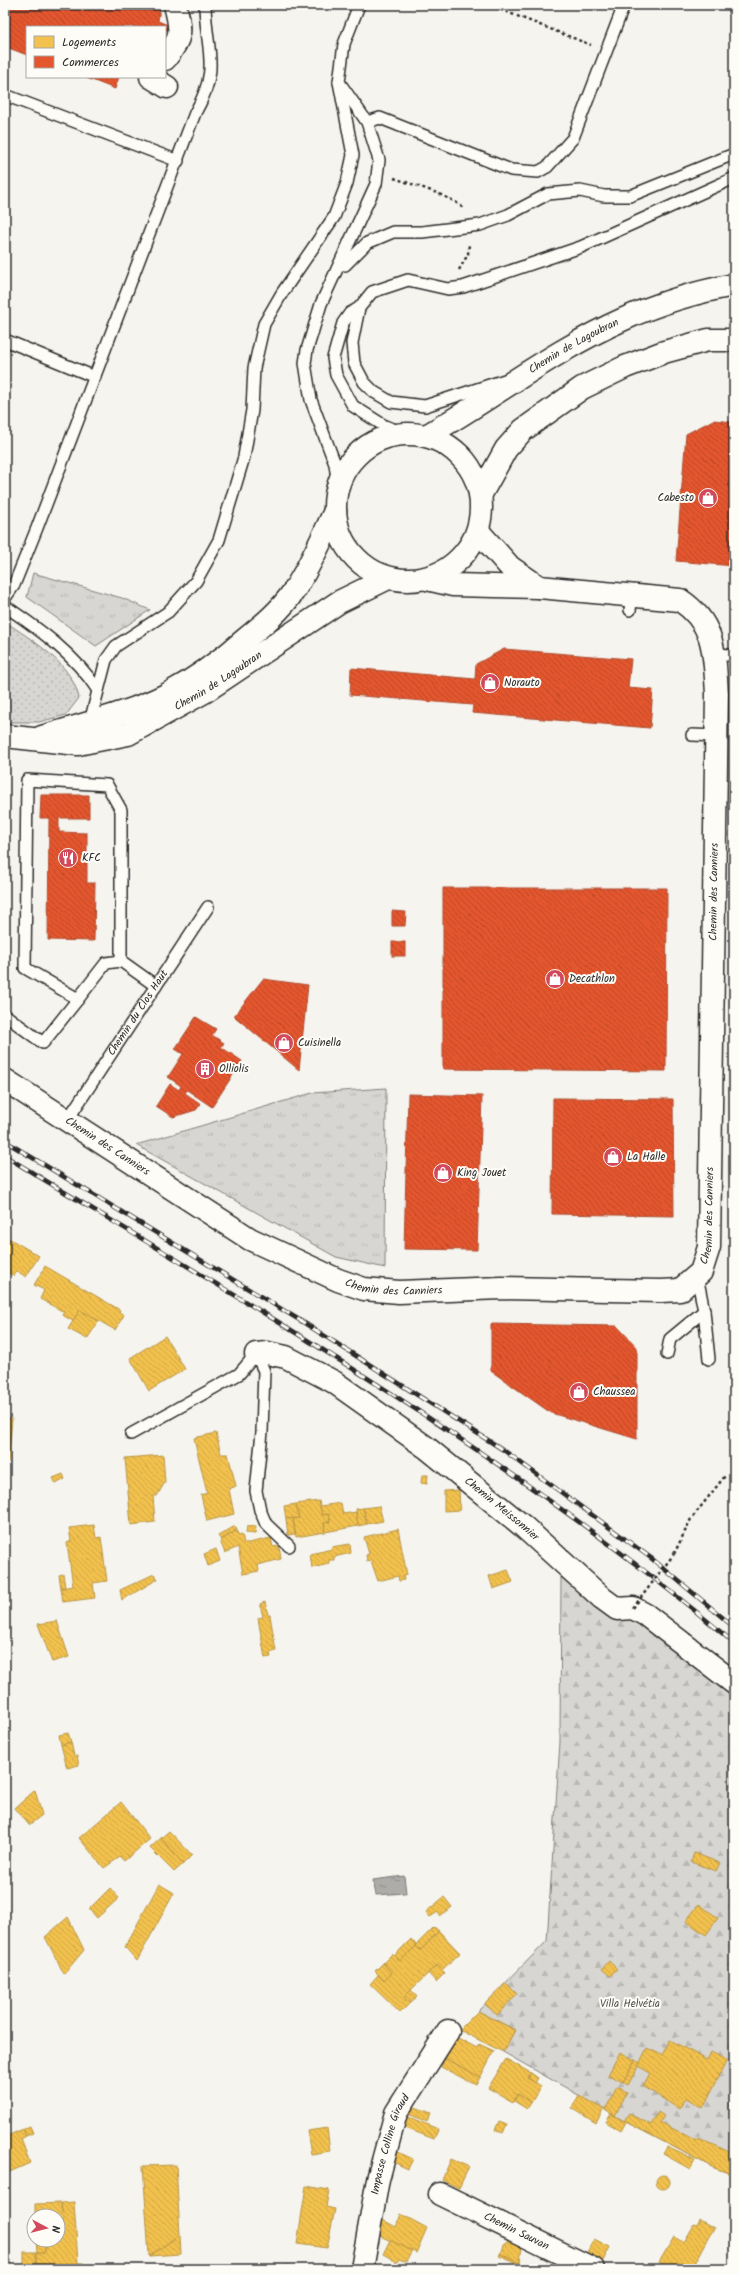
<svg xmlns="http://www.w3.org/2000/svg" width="739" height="2274" font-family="Kalam,sans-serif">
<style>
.grass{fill:url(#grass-tufts);stroke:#81807e}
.forest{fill:url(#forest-firs);stroke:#81807e}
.garden{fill:url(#garden-dots);stroke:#81807e}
.water{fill:url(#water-ripples);stroke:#797877}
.homes{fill:url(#homes-back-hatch);stroke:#b69444}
.shops{fill:url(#shops-back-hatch);stroke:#ac4a2d}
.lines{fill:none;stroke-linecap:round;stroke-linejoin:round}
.lane-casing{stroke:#2b2b2b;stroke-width:14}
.street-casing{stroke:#2b2b2b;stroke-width:25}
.secondary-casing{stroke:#2b2b2b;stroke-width:25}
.path{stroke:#2b2b2b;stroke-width:2.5;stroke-dasharray:3 3;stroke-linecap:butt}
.lane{stroke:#fdfcf7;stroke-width:11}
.street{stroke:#fdfcf7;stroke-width:22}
.secondary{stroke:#fdfcf7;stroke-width:22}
.rail-casing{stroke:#2b2b2b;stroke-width:4.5}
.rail{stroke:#fdfcf7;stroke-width:3;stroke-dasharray:9;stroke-linecap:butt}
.path-bridge{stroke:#2b2b2b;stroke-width:2.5;stroke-dasharray:3 3;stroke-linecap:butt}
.labels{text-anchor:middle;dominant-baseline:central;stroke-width:4;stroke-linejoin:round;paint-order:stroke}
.street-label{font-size:11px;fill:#2b2b2b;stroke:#fdfcf7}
.poi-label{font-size:11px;fill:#2b2b2b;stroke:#fdfcf7;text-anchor:start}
.park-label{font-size:11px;fill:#565655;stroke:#fdfcf7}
</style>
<defs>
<pattern id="grass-tufts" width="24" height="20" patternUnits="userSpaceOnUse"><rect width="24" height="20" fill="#d7d6d2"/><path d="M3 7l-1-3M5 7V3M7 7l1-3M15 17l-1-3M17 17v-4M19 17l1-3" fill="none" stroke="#b9b8b4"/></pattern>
<pattern id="forest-firs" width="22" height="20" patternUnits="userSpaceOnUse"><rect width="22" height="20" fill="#d7d6d2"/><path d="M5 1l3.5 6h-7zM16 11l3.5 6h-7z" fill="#b9b8b4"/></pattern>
<pattern id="garden-dots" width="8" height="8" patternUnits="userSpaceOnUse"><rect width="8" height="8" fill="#d7d6d2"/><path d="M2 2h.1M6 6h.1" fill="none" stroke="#b9b8b4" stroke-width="1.8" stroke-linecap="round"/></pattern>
<pattern id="water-ripples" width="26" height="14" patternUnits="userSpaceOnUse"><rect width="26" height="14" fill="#adaca9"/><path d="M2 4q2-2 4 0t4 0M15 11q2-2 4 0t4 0" fill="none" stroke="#8d8c8a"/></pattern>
<pattern id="homes-back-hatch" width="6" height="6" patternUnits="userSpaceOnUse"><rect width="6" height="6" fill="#f2c14e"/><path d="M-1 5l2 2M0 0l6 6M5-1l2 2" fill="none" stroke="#d0a644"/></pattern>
<pattern id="shops-back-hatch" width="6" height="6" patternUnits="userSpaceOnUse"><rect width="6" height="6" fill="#e4572e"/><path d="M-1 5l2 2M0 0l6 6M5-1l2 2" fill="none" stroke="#b94827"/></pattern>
</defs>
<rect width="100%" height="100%" fill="#f5f4ef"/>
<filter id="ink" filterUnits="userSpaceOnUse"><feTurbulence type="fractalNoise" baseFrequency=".025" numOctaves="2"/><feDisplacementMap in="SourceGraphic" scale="8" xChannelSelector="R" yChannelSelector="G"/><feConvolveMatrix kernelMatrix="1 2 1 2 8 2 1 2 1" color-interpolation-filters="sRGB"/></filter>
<g filter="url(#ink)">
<!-- grass -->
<g class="grass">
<path d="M 33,573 L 122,598 L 150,610 L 96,646 L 27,597 Z"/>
<path d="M 386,1088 L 385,1268 L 336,1257 L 136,1145 L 312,1093 Z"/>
</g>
<!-- forest -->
<path class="forest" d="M 561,1574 L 640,1615 L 734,1689 L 734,2175 L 712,2167 L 624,2121 L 503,2052 L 515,2030 L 478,2011 L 547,1941 L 560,1742 Z"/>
<!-- garden -->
<path class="garden" d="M 5,625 L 10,625 C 37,643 72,665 79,698 L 66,715 L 39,722 L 5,722 Z"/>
<!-- water -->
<path class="water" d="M 404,1876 L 406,1893 L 376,1895 L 373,1880 Z"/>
<!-- homes -->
<g class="homes">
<path d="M 5,1236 L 39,1256 L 26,1277 L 17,1271 L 14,1276 L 5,1271 Z"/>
<path d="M 45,1266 L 120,1310 L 119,1312 L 124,1315 L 115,1330 L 80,1310 L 73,1321 L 62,1315 L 64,1312 L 40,1299 L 44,1290 L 34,1285 Z"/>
<path d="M 80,1310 L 99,1321 L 87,1339 L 68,1329 Z"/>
<path d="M 165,1336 L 185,1369 L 149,1391 L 130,1358 Z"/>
<path d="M 5,1418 L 12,1419 L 8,1463 L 5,1463 Z"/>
<path d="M 216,1433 L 221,1454 L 228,1454 L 236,1486 L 229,1489 L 234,1514 L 207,1521 L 201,1495 L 207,1493 L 194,1438 Z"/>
<path d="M 163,1455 L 165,1482 L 157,1496 L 153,1496 L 155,1522 L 131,1525 L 125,1458 Z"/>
<path d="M 63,1474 L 65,1479 L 56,1484 L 53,1478 Z"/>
<path d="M 422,1475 L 428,1475 L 427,1484 L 421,1483 Z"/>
<path d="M 459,1490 L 460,1510 L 444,1511 L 444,1491 Z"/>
<path d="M 319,1501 L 322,1515 L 329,1514 L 330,1522 L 324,1523 L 325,1532 L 296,1537 L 293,1518 L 299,1518 L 296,1504 Z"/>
<path d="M 341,1503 L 343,1514 L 356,1512 L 358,1526 L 325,1532 L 324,1523 L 330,1522 L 329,1514 L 322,1515 L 320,1506 Z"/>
<path d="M 296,1504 L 299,1518 L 286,1519 L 284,1506 Z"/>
<path d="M 379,1506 L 383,1521 L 367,1524 L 363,1508 Z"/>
<path d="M 363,1508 L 367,1524 L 358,1526 L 356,1509 Z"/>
<path d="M 293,1518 L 295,1534 L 288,1535 L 286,1519 Z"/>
<path d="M 94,1525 L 96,1538 L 101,1537 L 107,1581 L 93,1583 L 95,1598 L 63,1602 L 61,1588 L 73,1586 L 67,1543 L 71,1541 L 69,1528 Z"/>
<path d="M 235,1526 L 237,1530 L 221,1540 L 218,1536 Z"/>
<path d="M 247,1526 L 256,1527 L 255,1534 L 246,1533 Z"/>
<path d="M 398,1529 L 407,1575 L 403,1576 L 404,1580 L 399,1581 L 398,1576 L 378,1581 L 371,1561 L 367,1562 L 366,1555 L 369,1554 L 364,1537 Z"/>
<path d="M 237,1530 L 238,1535 L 242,1534 L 244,1544 L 271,1538 L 273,1547 L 279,1546 L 281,1559 L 258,1565 L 259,1571 L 243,1574 L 238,1547 L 225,1553 L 220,1541 Z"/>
<path d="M 350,1544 L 351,1553 L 334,1557 L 334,1560 L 329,1560 L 329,1564 L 312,1568 L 310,1554 L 332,1549 L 331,1547 Z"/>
<path d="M 216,1549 L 220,1561 L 208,1566 L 204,1554 Z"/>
<path d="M 508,1570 L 513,1582 L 493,1589 L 489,1576 Z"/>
<path d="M 63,1574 L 65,1587 L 61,1588 L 59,1575 Z"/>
<path d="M 154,1574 L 158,1579 L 122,1600 L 120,1590 Z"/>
<path d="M 265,1602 L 268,1615 L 270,1615 L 276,1651 L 270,1653 L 271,1657 L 265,1658 L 258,1618 L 263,1617 L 260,1604 Z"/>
<path d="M 57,1621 L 69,1657 L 52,1662 L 38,1624 Z"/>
<path d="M 68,1733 L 71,1742 L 61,1745 L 59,1735 Z"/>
<path d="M 71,1742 L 74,1756 L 77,1756 L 79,1765 L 67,1768 L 61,1745 Z"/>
<path d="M 35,1790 L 42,1815 L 29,1825 L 15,1808 Z"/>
<path d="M 121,1802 L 150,1839 L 124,1861 L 120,1857 L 104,1868 L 79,1838 Z"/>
<path d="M 169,1831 L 192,1855 L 183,1864 L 161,1838 Z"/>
<path d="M 161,1838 L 183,1864 L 174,1872 L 150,1848 Z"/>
<path d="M 694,1853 L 720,1863 L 716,1871 L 691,1862 Z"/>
<path d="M 159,1884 L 174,1893 L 137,1961 L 125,1947 Z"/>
<path d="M 110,1888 L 119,1898 L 97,1918 L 89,1909 Z"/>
<path d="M 444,1897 L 452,1907 L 440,1916 L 438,1912 L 430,1917 L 426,1912 Z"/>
<path d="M 699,1904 L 718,1918 L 706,1935 L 686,1921 Z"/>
<path d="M 68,1917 L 84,1950 L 64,1974 L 45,1937 Z"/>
<path d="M 434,1927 L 439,1931 L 421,1950 L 415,1946 Z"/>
<path d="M 439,1931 L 460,1953 L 442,1970 L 437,1965 L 411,1990 L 404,1997 L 410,2003 L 400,2013 L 370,1984 L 378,1975 L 384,1981 L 392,1973 L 383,1963 L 392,1954 L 400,1961 L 415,1946 L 421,1950 Z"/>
<path d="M 411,1939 L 417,1945 L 400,1961 L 394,1956 Z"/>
<path d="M 609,1961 L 617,1969 L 610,1976 L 602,1969 Z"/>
<path d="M 383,1963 L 392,1973 L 384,1981 L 375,1971 Z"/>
<path d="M 437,1965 L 445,1973 L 436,1982 L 428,1973 Z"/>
<path d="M 506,1983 L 517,1994 L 497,2015 L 485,2004 Z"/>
<path d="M 411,1990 L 417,1997 L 410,2003 L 404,1997 Z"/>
<path d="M 478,2011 L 515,2030 L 503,2052 L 459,2030 Z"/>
<path d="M 456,2037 L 477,2048 L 479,2044 L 494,2051 L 480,2078 L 445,2058 Z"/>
<path d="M 670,2040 L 707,2060 L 711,2052 L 727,2060 L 703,2108 L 686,2098 L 679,2109 L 643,2086 L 650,2073 L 638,2066 L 647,2048 L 662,2055 Z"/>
<path d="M 620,2052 L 635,2060 L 623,2082 L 608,2075 Z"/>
<path d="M 445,2058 L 480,2077 L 476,2085 L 441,2067 Z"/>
<path d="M 506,2059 L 531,2073 L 528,2078 L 541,2086 L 531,2103 L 518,2094 L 513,2102 L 488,2088 Z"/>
<path d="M 635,2060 L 640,2063 L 628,2085 L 623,2082 Z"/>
<path d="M 531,2073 L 538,2078 L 535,2083 L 528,2078 Z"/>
<path d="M 617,2087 L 627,2092 L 615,2116 L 605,2110 Z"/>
<path d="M 518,2094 L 531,2103 L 527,2109 L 514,2101 Z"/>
<path d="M 579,2095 L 604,2109 L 596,2123 L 572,2108 Z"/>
<path d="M 410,2105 L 431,2113 L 427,2122 L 406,2113 Z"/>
<path d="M 658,2112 L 664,2116 L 660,2122 L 697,2141 L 699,2138 L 734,2154 L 734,2175 L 712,2167 L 624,2121 L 629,2113 L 651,2125 Z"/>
<path d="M 611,2114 L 626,2122 L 621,2131 L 606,2122 Z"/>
<path d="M 404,2115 L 438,2129 L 434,2139 L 400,2126 Z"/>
<path d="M 499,2121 L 507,2124 L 503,2133 L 495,2130 Z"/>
<path d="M 30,2126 L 33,2133 L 26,2136 L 23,2129 Z"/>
<path d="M 327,2128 L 330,2151 L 311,2154 L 307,2131 Z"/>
<path d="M 23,2129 L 26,2136 L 21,2139 L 30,2163 L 5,2174 L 5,2137 Z"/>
<path d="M 667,2147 L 695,2160 L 690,2169 L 663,2154 Z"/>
<path d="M 396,2151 L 413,2159 L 408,2169 L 391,2161 Z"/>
<path d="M 451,2159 L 469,2167 L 459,2188 L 442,2180 Z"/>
<path d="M 176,2165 L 180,2235 L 149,2256 L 143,2166 Z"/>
<circle cx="663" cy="2182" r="7"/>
<path d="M 306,2186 L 329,2190 L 326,2207 L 335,2209 L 327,2248 L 297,2244 Z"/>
<path d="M 74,2202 L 78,2263 L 84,2263 L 85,2269 L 36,2269 L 36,2252 L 45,2252 L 44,2240 L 58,2240 L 58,2222 L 63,2222 L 61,2203 Z"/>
<path d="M 61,2203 L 63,2222 L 58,2222 L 58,2216 L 35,2216 L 35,2204 Z"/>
<path d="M 401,2214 L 427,2228 L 416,2253 L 376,2234 L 379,2218 L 396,2227 Z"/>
<path d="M 700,2220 L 714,2228 L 692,2269 L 673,2269 L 659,2262 L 674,2237 L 683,2242 L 693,2225 L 697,2226 Z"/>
<path d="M 180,2235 L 181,2254 L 149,2256 Z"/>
<path d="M 594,2239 L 610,2247 L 601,2265 L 585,2256 Z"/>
<path d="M 36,2240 L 44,2240 L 45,2252 L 37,2252 Z"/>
<path d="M 390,2240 L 412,2251 L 406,2262 L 399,2259 L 397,2262 L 383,2254 Z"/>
<path d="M 510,2240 L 522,2246 L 520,2263 L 500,2254 L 503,2245 Z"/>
<rect x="24" y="2252" width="12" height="17"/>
<path d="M 500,2254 L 520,2263 L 520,2265 L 499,2256 Z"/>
<path d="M 285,2265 L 303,2269 L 284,2269 Z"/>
</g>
<!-- shops -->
<g class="shops">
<path d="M 5,5 L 156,5 L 160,8 L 158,21 L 168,25 L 165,33 L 165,27 L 27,27 L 27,55 L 6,47 L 8,41 L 5,39 Z"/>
<path d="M 84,77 L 119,77 L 115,89 Z"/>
<path d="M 713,420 L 734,422 L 734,566 L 676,561 L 686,434 Z"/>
<path d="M 504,649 L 631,659 L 628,688 L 653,690 L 650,728 L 472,713 L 473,705 L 350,695 L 351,668 L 475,679 L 476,664 Z"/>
<path d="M 41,795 L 89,795 L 89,818 L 59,818 L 59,832 L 87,833 L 87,883 L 95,883 L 94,941 L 48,940 L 49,818 L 40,818 Z"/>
<path d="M 443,888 L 667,888 L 666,1071 L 443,1069 Z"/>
<path d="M 392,911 L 406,912 L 405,926 L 392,926 Z"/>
<rect x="392" y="942" width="13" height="14"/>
<path d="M 263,979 L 308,985 L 299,1070 L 234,1016 Z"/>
<path d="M 196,1017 L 216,1029 L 212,1035 L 224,1043 L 221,1047 L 242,1061 L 212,1107 L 187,1090 L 185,1093 L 201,1104 L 196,1110 L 173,1117 L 156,1106 L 170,1084 L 179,1090 L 181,1086 L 168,1077 L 183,1054 L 175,1049 Z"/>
<path d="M 408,1094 L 482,1096 L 477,1250 L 404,1249 Z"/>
<path d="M 553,1098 L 673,1099 L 674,1216 L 552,1214 Z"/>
<path d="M 491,1324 L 617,1326 L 637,1347 L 637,1439 L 551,1413 L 491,1371 Z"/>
</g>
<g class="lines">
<defs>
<g id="lane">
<path d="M 5,95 L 178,161"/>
<path d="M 367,122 L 380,118 L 511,170 L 538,172 L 547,167 L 573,138 L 624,5"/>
<path d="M 345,265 L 367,243 L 393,232 L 422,232 L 480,225 L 508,215 L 548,194 L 580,191 L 604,196 L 630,196 L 734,154"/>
<path d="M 359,308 L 352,343 L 354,363 L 364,382 L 374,392 L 391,402 L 425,406 L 505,380"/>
<path d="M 5,340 L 95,377"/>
<path d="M 405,434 L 383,425 L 353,406 L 336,375 L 333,358 L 343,323 L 350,313 L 359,308 L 372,292 L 408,280 L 448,289 L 463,287 L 581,247 L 734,178"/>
<path d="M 338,486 L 335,464 L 311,400 L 305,363 L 307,350 L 321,304 L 376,184 L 379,160 L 367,122 L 339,82 L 344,44 L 359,5"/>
<path d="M 5,598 L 14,585 L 37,528 L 195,113 C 221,67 206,52 205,5"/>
<path d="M 5,606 C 39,629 75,655 97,689"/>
<path d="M 630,610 L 632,595"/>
<path d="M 714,653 L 734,656"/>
<path d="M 90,722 L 106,660 L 116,646 L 168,612 L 196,581 L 219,540 L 244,457 L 252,410 L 254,368 L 264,324 L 282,293 L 334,217 L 347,183 L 353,155 L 339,82"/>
<path d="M 692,735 L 717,736"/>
<path d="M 121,961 L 121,810 L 107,785 L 27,780 L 25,968 L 78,999 L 106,963 L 121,961 L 156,986"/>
<path d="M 5,1015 L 43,1043 L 78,999"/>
<path id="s1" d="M 68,1119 L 208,907"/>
<path d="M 697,1276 L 704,1311 L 709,1359"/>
<path d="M 667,1354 L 670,1339 L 704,1311"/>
<path d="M 131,1434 L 239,1374 L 256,1354 L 264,1371 L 262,1432 L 256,1491 L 260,1510 L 266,1524 L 289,1546"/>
</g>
<g id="street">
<path d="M 165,59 C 182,38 182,31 175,5"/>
<path d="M 151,77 L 167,87"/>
<path d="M 478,531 L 510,567 L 539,587"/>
<path id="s2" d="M 5,1080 L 250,1239 L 338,1280 L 364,1289 L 399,1292 L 501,1288 L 661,1291 L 680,1290 L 701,1272 L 709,1247 L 717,693 C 714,654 716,624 680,600 L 539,587 L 453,585 L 427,579"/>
<path id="s3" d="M 256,1354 L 267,1353 L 286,1357 L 334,1382 L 427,1448 L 524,1527 L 602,1598 L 617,1609 L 633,1608 L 646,1615 L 734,1683"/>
<path id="s4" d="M 440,2194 L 593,2269"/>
<path id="s5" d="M 362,2269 L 378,2179 L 396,2113 L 448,2031"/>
</g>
<g id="secondary">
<circle cx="408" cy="507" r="73"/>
<path id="s6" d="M 426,436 C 493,398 554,350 624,319 C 659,303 696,292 734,285"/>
<path d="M 481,494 L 506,449 L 523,430 L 582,388 L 625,367 L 664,352 L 708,340 L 734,340"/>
<path id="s7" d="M 5,736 L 78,744 L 128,734 L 204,692 L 339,602 L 388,578"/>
<path d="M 42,737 C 83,724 128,714 166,695 C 196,679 223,659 248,637 C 264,624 281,610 293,592 C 310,567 322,538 335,511"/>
</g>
</defs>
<!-- lane casing -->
<use href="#lane" class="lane-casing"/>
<!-- street casing -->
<use href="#street" class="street-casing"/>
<!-- secondary casing -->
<use href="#secondary" class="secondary-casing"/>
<!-- path -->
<g class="path">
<path d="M 489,5 L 591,45"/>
<path d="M 394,178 C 408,183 459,198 464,210"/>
<path d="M 459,270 L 468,254 L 469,244"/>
<path d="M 674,1554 L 691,1519 L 725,1476"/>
</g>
<!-- lane -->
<use href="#lane" class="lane"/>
<!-- street -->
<use href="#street" class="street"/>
<!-- secondary -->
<use href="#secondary" class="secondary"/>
<defs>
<g id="rail">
<path d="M 5,1141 L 306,1324 L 502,1449 L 651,1558 L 734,1627"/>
<path d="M 5,1156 C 255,1308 510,1454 734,1643"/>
</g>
</defs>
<!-- rail casing -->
<use href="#rail" class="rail-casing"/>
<!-- rail -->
<use href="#rail" class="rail"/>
<!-- path-bridge -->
<path class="path-bridge" d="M 633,1608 L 674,1554"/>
</g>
</g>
<!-- icons -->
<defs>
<symbol id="shop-disc" viewBox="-11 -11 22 22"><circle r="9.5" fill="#d1495b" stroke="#fdfcf7"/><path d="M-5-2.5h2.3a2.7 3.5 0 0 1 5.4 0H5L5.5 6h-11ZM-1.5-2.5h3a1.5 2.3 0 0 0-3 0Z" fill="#fff"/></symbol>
<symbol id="restaurant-disc" viewBox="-11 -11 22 22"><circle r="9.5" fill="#d1495b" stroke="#fdfcf7"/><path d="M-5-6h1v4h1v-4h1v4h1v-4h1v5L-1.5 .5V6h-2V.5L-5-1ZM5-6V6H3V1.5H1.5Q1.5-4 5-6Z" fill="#fff"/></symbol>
<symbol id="building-disc" viewBox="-11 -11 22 22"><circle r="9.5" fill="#d1495b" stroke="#fdfcf7"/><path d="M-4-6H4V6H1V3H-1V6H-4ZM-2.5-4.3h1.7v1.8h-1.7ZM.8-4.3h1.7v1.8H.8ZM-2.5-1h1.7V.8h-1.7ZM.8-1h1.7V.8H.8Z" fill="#fff"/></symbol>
</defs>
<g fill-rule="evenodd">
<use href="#shop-disc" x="697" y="487" width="22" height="22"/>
<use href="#shop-disc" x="479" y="672" width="22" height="22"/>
<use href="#restaurant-disc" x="57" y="847" width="22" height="22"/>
<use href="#shop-disc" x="544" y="968" width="22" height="22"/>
<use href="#shop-disc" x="273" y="1032" width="22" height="22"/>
<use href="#building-disc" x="194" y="1058" width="22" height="22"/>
<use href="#shop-disc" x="602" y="1146" width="22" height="22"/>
<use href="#shop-disc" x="432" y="1162" width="22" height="22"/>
<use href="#shop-disc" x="568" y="1381" width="22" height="22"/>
</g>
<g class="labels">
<!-- street labels -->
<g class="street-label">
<text stroke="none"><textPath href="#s6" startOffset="173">Chemin de Lagoubran</textPath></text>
<text stroke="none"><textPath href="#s7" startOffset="229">Chemin de Lagoubran</textPath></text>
<text stroke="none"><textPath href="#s2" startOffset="1142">Chemin des Canniers</textPath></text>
<text stroke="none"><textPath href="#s1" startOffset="127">Chemin du Clos Haut</textPath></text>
<text stroke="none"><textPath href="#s2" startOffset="122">Chemin des Canniers</textPath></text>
<text stroke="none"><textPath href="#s2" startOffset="818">Chemin des Canniers</textPath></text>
<text stroke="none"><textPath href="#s2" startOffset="446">Chemin des Canniers</textPath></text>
<text stroke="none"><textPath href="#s3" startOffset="295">Chemin Meissonnier</textPath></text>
<text stroke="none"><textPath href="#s5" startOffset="128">Impasse Colline Giraud</textPath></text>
<text stroke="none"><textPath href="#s4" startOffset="85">Chemin Sauvan</textPath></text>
</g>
<!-- poi labels -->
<g class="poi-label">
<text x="694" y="498" text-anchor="end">Cabesto</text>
<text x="504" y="683">Norauto</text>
<text x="82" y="858">KFC</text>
<text x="569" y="979">Decathlon</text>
<text x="298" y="1043">Cuisinella</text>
<text x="219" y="1069">Olliolis</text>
<text x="627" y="1157">La Halle</text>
<text x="457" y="1173">King Jouet</text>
<text x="593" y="1392">Chaussea</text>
</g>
<!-- park labels -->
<g class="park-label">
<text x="630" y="2004">Villa Helvétia</text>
</g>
</g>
<!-- margin -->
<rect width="739" height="2274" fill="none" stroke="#fdfcf7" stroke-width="20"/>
<rect x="10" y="10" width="719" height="2254" fill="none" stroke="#2b2b2b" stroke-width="1.5" filter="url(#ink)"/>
<!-- legend -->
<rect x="26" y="26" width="140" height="52" fill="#fdfcf7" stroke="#a9a8a5"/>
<rect x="34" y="36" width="20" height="12" fill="#f2c14e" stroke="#a9a8a5"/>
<text x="62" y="46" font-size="12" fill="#2b2b2b">Logements</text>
<rect x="34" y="56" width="20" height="12" fill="#e4572e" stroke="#a9a8a5"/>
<text x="62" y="66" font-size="12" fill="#2b2b2b">Commerces</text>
<!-- north arrow -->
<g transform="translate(46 2228) rotate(97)"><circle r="19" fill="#fdfcf7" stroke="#a9a8a5"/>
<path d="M0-3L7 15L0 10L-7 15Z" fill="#d1495b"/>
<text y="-6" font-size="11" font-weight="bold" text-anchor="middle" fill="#2b2b2b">N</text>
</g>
</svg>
